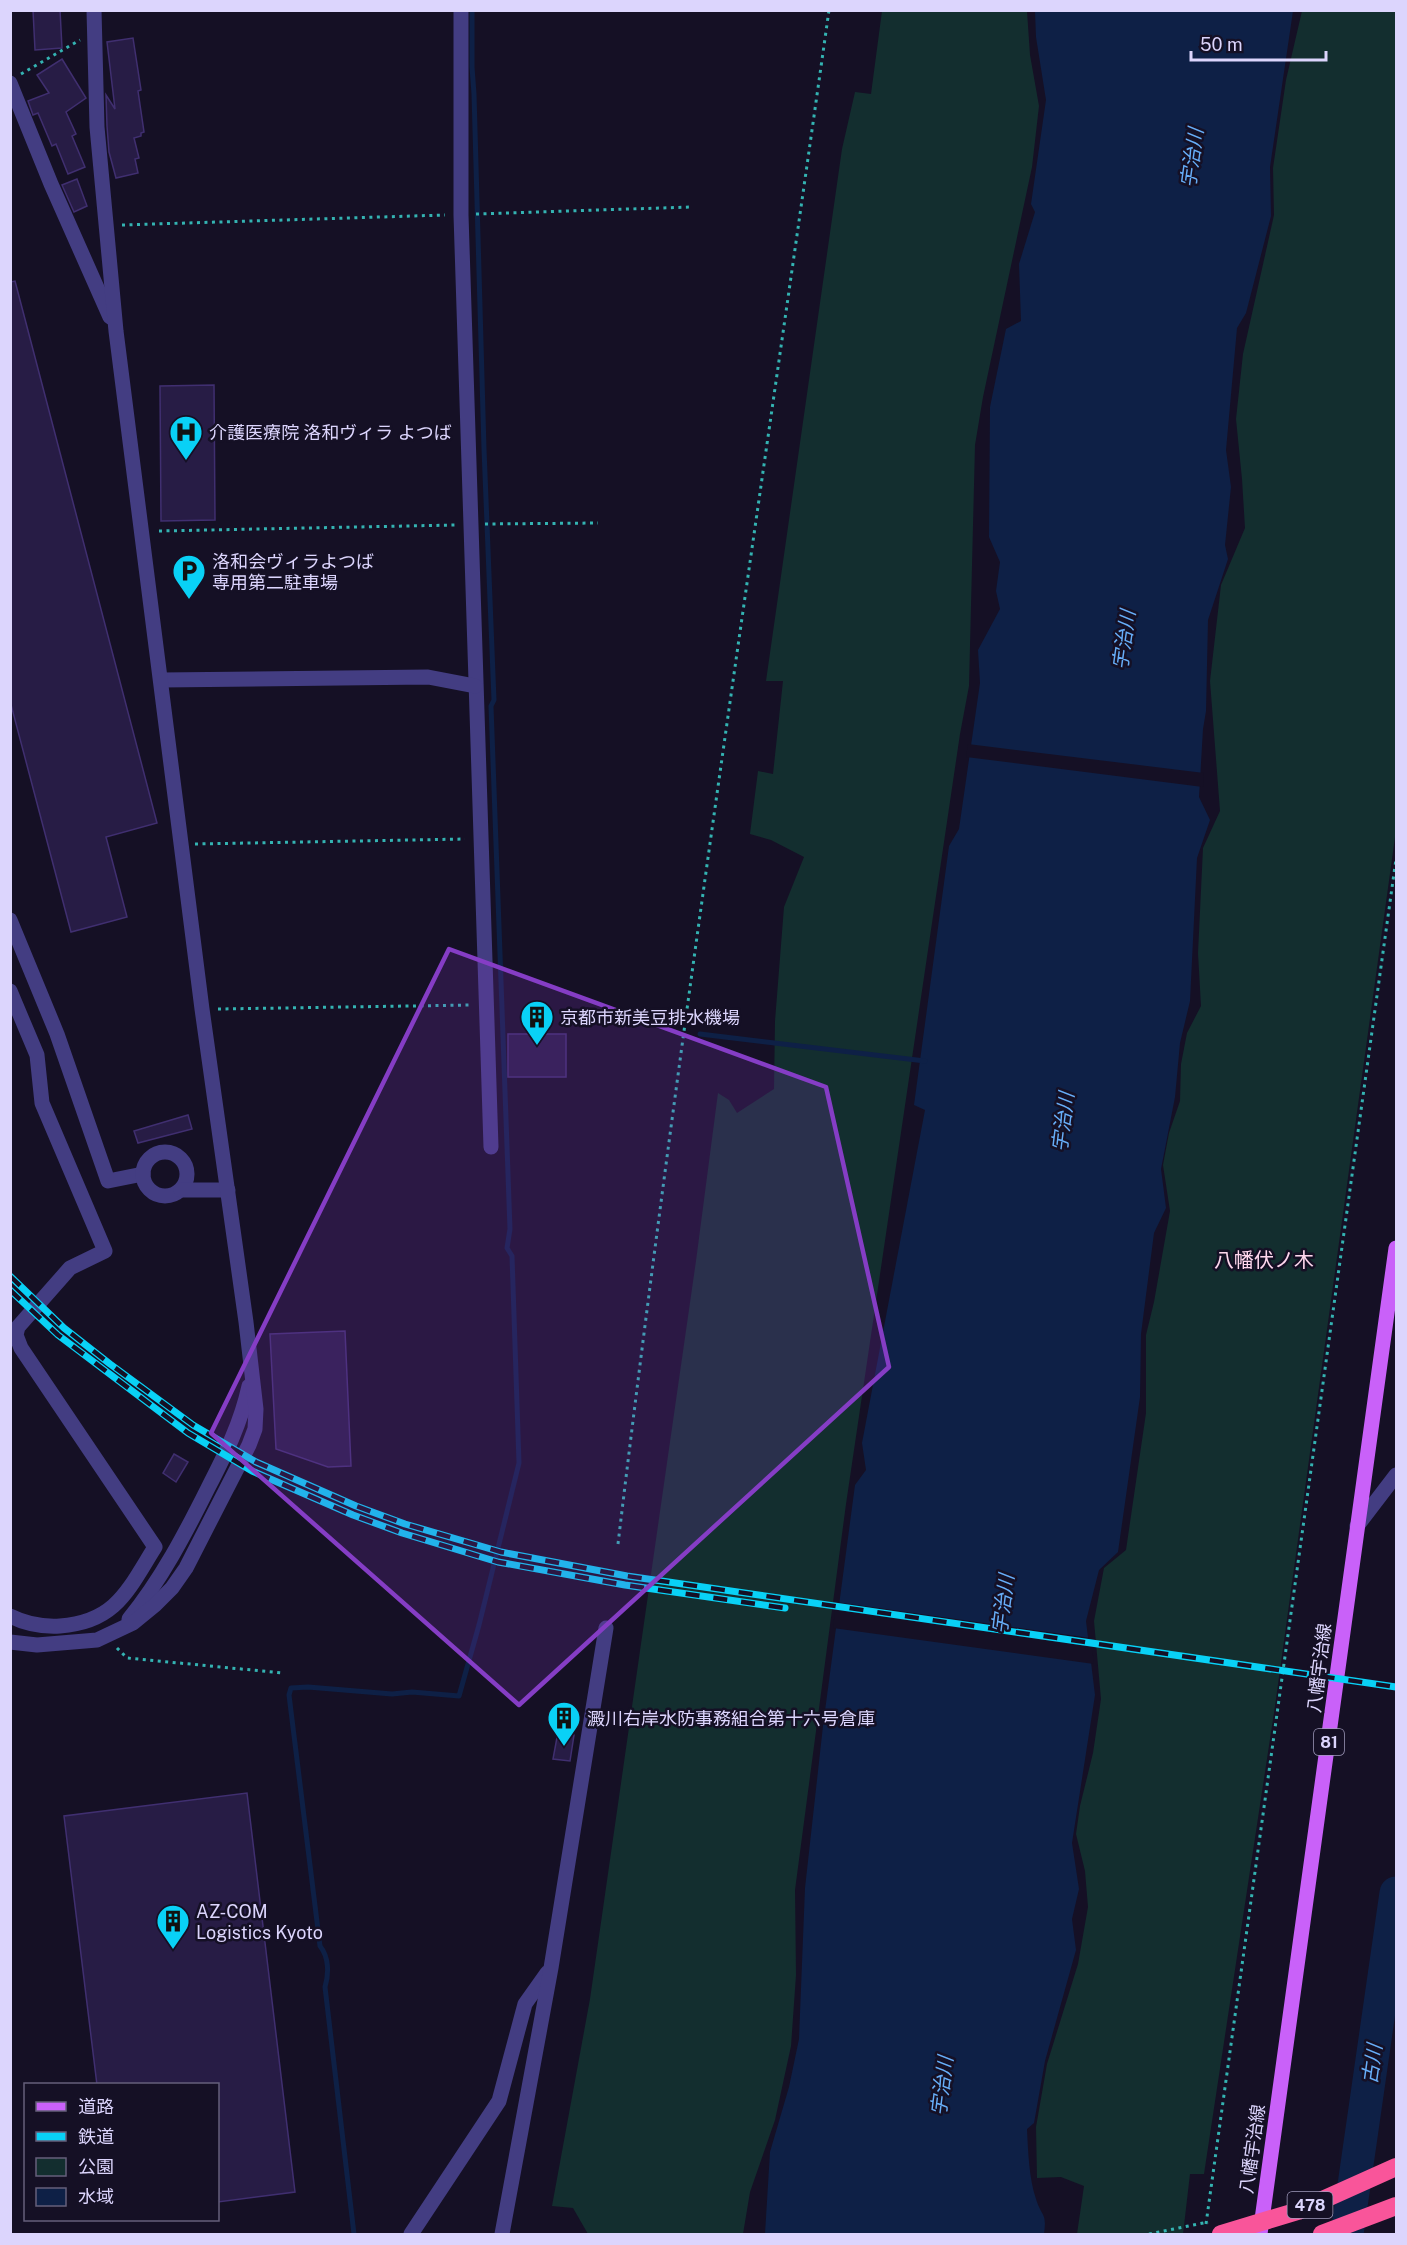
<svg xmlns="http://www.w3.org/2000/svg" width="1407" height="2245" font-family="'Public Sans','Noto Sans JP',sans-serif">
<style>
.green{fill:#132e2f}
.water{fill:#0e2046}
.pier{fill:#151025}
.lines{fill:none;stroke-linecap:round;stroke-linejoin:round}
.stream{stroke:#0e2046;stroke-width:5}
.river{stroke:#0e2046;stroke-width:33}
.building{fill:#271c45;stroke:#402f70;stroke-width:1.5}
.path{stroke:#34b3b2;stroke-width:3;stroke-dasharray:3 4.5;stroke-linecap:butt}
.minor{stroke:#433d82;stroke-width:15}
.major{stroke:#c961f9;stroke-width:15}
.rail-casing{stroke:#09d1f6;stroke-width:7}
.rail{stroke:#151025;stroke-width:4.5;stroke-dasharray:14;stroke-linecap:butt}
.path-bridge{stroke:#34b3b2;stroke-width:3;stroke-dasharray:3 4.5;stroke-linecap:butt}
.highway-bridge{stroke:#f9559a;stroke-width:18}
.marked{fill:#853dc5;fill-opacity:0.2;stroke:#853dc5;stroke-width:4.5;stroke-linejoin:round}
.labels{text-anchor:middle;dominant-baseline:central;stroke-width:5;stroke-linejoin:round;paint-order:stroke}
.shield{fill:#151025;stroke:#a09abc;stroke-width:1.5}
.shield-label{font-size:16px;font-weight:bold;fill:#dcd5fd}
.poi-label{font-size:18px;fill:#dcd5fd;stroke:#151025;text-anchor:start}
.street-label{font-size:18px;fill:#dcd5fd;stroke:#151025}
.water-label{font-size:20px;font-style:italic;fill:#67aef9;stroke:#151025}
.neighbourhood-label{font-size:20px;fill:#fed7ed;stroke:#151025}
</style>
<rect width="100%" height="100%" fill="#151025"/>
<!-- green -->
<g class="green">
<path d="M 882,11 L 1027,11 L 1030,55 L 1039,106 L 1032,167 L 983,397 L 975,445 L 969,686 L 960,734 L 846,1504 L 795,1890 L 796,1975 L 791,2046 L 775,2120 L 750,2192 L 743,2234 L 588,2234 L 573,2208 L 552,2206 L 590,1999 L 696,1261 L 718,1093 L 729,1100 L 737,1113 L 774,1089 L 775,1021 L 784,907 L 804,857 L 771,840 L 750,834 L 758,771 L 773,774 L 783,681 L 766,681 L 842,149 L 855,92 L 871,94 Z"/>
<path d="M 1302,11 L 1396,11 L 1396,830 L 1275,1706 L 1204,2174 L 1190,2174 L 1183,2234 L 1077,2234 L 1084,2186 L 1061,2177 L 1037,2178 L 1036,2127 L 1047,2064 L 1078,1964 L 1088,1907 L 1085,1871 L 1076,1834 L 1080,1806 L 1093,1753 L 1101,1699 L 1094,1621 L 1104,1568 L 1126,1550 L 1146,1413 L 1146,1335 L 1154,1302 L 1170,1211 L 1163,1165 L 1169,1133 L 1180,1101 L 1181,1064 L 1187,1033 L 1201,1006 L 1198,953 L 1203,848 L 1220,811 L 1210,681 L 1221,585 L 1245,528 L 1242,479 L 1236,419 L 1243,354 L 1274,215 L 1273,168 L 1286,80 Z"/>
</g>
<!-- water -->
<path class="water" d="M 1035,11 L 1293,11 L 1270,167 L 1271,216 L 1246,313 L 1237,328 L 1226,450 L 1231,487 L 1225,545 L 1228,559 L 1208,620 L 1206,711 L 1203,729 L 1199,797 L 1210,820 L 1197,858 L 1190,1001 L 1180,1043 L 1175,1097 L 1161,1169 L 1166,1208 L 1154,1233 L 1141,1334 L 1140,1397 L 1118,1552 L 1099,1570 L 1086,1621 L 1095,1695 L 1072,1843 L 1079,1889 L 1072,1919 L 1076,1950 L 1045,2061 L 1034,2123 L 1027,2129 C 1028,2150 1029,2179 1036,2199 C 1042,2218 1047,2212 1044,2234 L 765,2234 L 770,2152 L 789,2087 L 799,2039 L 805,1888 L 823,1726 L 855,1485 L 866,1470 L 862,1443 L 925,1110 L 914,1105 L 949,846 L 959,829 L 980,683 L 978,650 L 1000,609 L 996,591 L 1000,562 L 989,537 L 990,407 L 1006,329 L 1021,321 L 1019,264 L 1035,212 L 1031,204 L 1046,100 L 1036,37 Z"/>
<!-- pier -->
<g class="pier">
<path d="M 968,744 L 1204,773 L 1203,787 L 966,757 Z"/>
<path d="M 836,1602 L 1091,1638 L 1094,1664 L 833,1628 Z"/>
</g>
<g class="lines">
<!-- stream -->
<g class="stream">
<path d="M 700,1034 L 925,1061"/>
<path d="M 354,2234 L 325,1987 C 329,1974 329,1957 320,1946 L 289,1695 L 291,1688 L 308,1687 L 392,1694 L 412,1692 L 459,1696 L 479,1625 L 519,1463 L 512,1256 L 507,1248 L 510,1229 L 491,706 L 494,700 L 484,449 L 474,94 L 472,67 L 472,10"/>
</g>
<!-- river -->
<path class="river" d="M 1347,2234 L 1396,1893"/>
</g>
<!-- building -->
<g class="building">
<path d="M 33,10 L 60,10 L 62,48 L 35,50 Z"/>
<path d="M 133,38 L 141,90 L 138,91 L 144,132 L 141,133 L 141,136 L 134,138 L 139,158 L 135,159 L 138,173 L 116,178 L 109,152 L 107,126 L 106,95 L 115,109 L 107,42 Z"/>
<path d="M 62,59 L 86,98 L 66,112 L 76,134 L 72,136 L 85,167 L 68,174 L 56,144 L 52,146 L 38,113 L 33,115 L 28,101 L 49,93 L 37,75 Z"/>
<path d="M 77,179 L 87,206 L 74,212 L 62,185 Z"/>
<path d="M 15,281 L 157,823 L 106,837 L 127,917 L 71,932 L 10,701 L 10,282 Z"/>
<path d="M 214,385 L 215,520 L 161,521 L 160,386 Z"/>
<rect x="508" y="1034" width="58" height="43"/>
<path d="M 188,1115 L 192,1129 L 138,1143 L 134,1131 Z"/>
<path d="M 345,1331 L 351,1466 L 328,1467 L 276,1449 L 270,1334 Z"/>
<path d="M 174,1454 L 188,1462 L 176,1482 L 163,1473 Z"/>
<path d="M 558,1732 L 574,1735 L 570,1761 L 553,1759 Z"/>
<path d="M 247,1793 L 295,2192 L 218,2202 L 218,2085 L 97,2085 L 64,1816 Z"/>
</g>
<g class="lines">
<!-- path -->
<g class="path">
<path d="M 21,74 L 80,40"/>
<path d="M 476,214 L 691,207"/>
<path d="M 122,225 L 445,215"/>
<path d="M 485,524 L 598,523"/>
<path d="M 159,531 L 455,525"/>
<path d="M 195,844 L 465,839"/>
<path d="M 218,1009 L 472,1005"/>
<path d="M 618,1544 C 679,1032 757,522 829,10"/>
<path d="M 117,1648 L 127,1658 L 283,1673"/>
<path d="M 1206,2224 L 1396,859"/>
</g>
<!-- minor -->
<g class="minor">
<path d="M 461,10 L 461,215 L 491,1147"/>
<path d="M 10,83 L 51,184 L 110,317"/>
<path d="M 161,680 L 428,677 L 475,686"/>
<path d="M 10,920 L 57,1034 L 108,1181 L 143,1174"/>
<path d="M 10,991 L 37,1055 L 42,1103 L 105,1251 L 70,1268 L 18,1327 L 16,1335 L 21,1348 L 155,1547 C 128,1590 116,1622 60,1626 C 43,1627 26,1624 10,1616"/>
<circle cx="165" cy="1174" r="22"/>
<path d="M 181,1190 L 228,1190"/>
<path d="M 1357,1526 L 1396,1475"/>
<path d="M 129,1619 C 161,1580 185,1534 208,1488 C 225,1455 241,1423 249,1386"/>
<path d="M 10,1642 L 37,1645 L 97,1640 L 133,1623 L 155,1605 L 172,1588 L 186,1568 L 249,1445 L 255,1429 L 256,1409 L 246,1322 L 202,1009 L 116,331 L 97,127 L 94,10"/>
<path d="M 411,2234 L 499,2101 L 525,2004 L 547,1973"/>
<path d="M 502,2234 L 551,1968 L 606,1628"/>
</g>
<!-- major -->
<path class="major" d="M 1260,2234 L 1396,1248"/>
<defs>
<g id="rail">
<path d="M 10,1276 L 64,1328 L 110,1364 L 193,1425 L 256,1462 L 356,1506 L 405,1524 L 501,1552 L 627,1576 L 1396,1687"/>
<path d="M 10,1290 L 58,1335 L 188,1433 L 252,1471 L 353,1515 L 402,1533 L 498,1562 L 625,1585 L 785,1608"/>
</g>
</defs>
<!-- rail casing -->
<use href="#rail" class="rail-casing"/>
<!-- rail -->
<use href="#rail" class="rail"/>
<!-- path-bridge -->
<path class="path-bridge" d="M 1149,2234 L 1208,2222"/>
<!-- highway-bridge -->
<g class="highway-bridge">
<path d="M 1221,2234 L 1298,2211 L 1396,2167"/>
<path d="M 1322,2234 L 1396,2206"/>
</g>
</g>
<!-- marked area -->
<path class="marked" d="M 449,949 L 826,1087 L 889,1367 L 519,1705 L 211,1433 Z"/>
<!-- icons -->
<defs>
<symbol id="hospital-pin" viewBox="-11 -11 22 30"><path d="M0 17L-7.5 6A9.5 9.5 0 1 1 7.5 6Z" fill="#09d1f6" stroke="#151025"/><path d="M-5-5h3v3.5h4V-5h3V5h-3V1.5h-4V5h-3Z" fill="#111"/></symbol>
<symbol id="parking-pin" viewBox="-11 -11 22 30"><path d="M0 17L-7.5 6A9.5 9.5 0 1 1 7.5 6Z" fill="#09d1f6" stroke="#151025"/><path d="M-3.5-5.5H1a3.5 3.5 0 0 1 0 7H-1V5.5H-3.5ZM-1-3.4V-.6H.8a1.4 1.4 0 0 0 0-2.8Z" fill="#111"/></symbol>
<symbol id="building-pin" viewBox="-11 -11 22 30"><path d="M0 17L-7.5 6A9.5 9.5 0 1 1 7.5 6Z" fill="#09d1f6" stroke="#151025"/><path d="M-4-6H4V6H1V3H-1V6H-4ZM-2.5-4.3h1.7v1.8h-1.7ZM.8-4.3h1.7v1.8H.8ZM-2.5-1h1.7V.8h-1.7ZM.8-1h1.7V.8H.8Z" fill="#111"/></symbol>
</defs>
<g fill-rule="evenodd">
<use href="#hospital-pin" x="167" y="413" width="38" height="52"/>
<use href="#parking-pin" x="170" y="552" width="38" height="52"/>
<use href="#building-pin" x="518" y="998" width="38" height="52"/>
<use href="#building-pin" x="545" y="1699" width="38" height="52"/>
<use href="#building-pin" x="154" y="1902" width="38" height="52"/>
</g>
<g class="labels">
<!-- shield labels -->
<g class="shield">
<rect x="1314" y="1729" width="30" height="26" rx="4.5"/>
<rect x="1287.5" y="2192" width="45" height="26" rx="4.5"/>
</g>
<g class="shield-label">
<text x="1329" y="1742">81</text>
<text x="1310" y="2205">478</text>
</g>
<!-- poi labels -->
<g class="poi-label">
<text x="209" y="432">介護医療院 洛和ヴィラ よつば</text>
<text x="212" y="561">洛和会ヴィラよつば<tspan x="212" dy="21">専用第二駐車場</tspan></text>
<text x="560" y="1017">京都市新美豆排水機場</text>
<text x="587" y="1718">澱川右岸水防事務組合第十六号倉庫</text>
<text x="196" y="1911">AZ-COM<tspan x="196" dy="21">Logistics Kyoto</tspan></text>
</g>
<!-- street labels -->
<g class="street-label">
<text transform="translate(1319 1668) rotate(-83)">八幡宇治線</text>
<text transform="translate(1252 2149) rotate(-82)">八幡宇治線</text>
</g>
<!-- water labels -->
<g class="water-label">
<text transform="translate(1192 158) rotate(-82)">宇治川</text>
<text transform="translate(1124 640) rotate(-82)">宇治川</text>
<text transform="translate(1063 1122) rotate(-83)">宇治川</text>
<text transform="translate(1003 1604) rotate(-83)">宇治川</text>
<text transform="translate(1372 2064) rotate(-82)">古川</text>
<text transform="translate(942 2086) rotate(-83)">宇治川</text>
</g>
<!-- neighbourhood labels -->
<g class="neighbourhood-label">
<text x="1264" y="1260">八幡伏ノ木</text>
</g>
</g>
<!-- border -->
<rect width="1407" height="2245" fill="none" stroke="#dcd5fd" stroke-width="24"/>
<!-- legend -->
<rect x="24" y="2083" width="195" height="138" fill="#151025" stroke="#655f7b" stroke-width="1.5"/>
<rect x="36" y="2102" width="30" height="9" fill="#c961f9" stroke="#655f7b" stroke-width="1.5"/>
<text x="78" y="2113" font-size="18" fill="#dcd5fd">道路</text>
<rect x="36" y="2132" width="30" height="9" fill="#09d1f6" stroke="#655f7b" stroke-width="1.5"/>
<text x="78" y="2143" font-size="18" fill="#dcd5fd">鉄道</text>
<rect x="36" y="2158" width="30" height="18" fill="#132e2f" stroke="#655f7b" stroke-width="1.5"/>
<text x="78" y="2173" font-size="18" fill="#dcd5fd">公園</text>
<rect x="36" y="2188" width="30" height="18" fill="#0e2046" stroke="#655f7b" stroke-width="1.5"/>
<text x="78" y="2203" font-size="18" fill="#dcd5fd">水域</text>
<!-- scale -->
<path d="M1191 51v9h135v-9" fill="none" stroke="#dcd5fd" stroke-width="3"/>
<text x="1200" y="51" font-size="18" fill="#dcd5fd" stroke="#151025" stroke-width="4.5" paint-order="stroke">50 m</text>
</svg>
